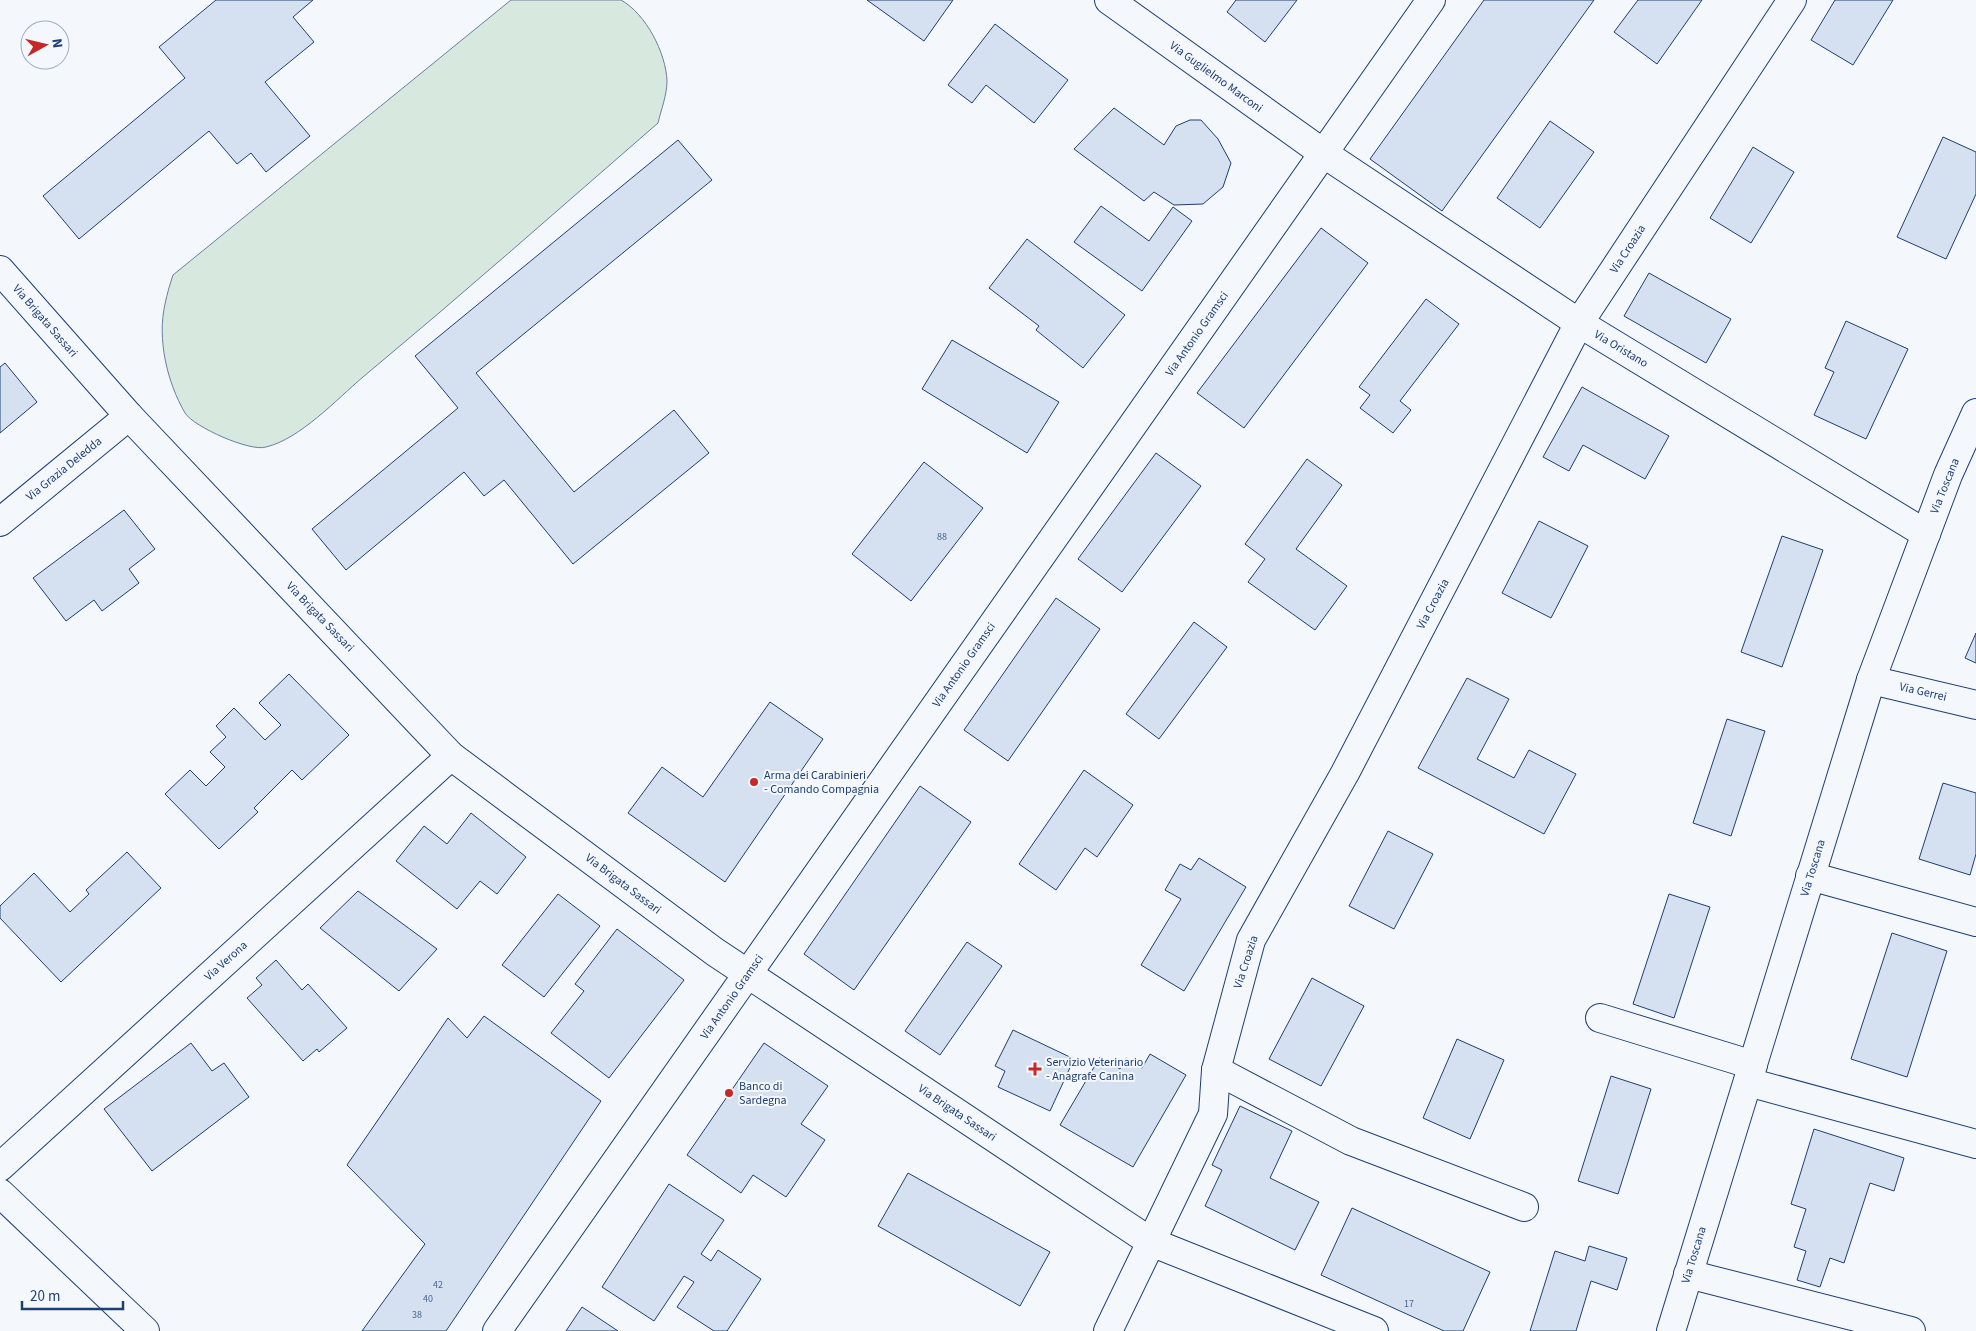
<svg xmlns="http://www.w3.org/2000/svg" width="1976" height="1331" font-family="'Source Sans 3',sans-serif">
<style>
.green{fill:#d7e8df;stroke:#687fa3}
.building{fill:#d5e0f0;stroke:#1d3f73}
.lines{fill:none;stroke-linecap:round;stroke-linejoin:round}
.minor-casing{stroke:#1d3f73;stroke-width:30}
.minor{stroke:#f4f7fb;stroke-width:28}
.poi-dot{fill:#c62828;stroke:#f4f7fb;stroke-width:2}
.labels{text-anchor:middle;dominant-baseline:central;stroke-width:4;stroke-linejoin:round;paint-order:stroke}
.number-label{font-size:10px;fill:#4b6792}
.street-label{font-size:12px;fill:#1d3f73;stroke:#f4f7fb}
.poi-label{font-size:12px;fill:#1d3f73;stroke:#f4f7fb;text-anchor:start}
</style>
<rect width="100%" height="100%" fill="#f4f7fb"/>
<!-- green -->
<path class="green" d="M 511,0 L 621,0 C 646,14 666,53 667,81 C 667,95 661,110 658,123 C 560,208 463,294 363,377 C 337,399 300,439 266,447 C 250,452 194,427 185,413 C 167,382 157,339 165,304 C 167,294 170,284 173,275 Z"/>
<!-- building -->
<g class="building">
<path d="M 216,0 L 313,0 L 293,17 L 314,42 L 265,82 L 310,136 L 266,172 L 251,153 L 237,164 L 209,131 L 79,239 L 43,196 L 185,78 L 159,47 Z"/>
<path d="M 867,0 L 953,0 L 924,41 Z"/>
<path d="M 1236,0 L 1297,0 L 1265,42 L 1227,12 Z"/>
<path d="M 1484,0 L 1594,0 L 1442,211 L 1370,159 Z"/>
<path d="M 1638,0 L 1702,0 L 1657,64 L 1614,32 Z"/>
<path d="M 1835,0 L 1893,0 L 1853,65 L 1811,40 Z"/>
<path d="M 995,24 L 1068,80 L 1034,123 L 986,85 L 972,103 L 948,85 Z"/>
<path d="M 1114,108 L 1164,145 L 1176,126 L 1190,120 L 1201,120 L 1218,139 L 1231,163 L 1223,187 L 1203,204 L 1174,205 L 1154,192 L 1144,201 L 1074,149 Z"/>
<path d="M 1550,121 L 1594,152 L 1540,228 L 1497,198 Z"/>
<path d="M 1943,137 L 1976,152 L 1976,194 L 1946,259 L 1897,237 Z"/>
<path d="M 678,140 L 712,180 L 476,373 L 574,492 L 674,410 L 709,453 L 573,564 L 504,480 L 484,496 L 464,472 L 346,570 L 312,529 L 458,408 L 415,356 Z"/>
<path d="M 1753,147 L 1794,172 L 1751,243 L 1710,218 Z"/>
<path d="M 1101,206 L 1149,241 L 1173,207 L 1192,221 L 1142,291 L 1074,242 Z"/>
<path d="M 1321,228 L 1368,263 L 1244,428 L 1197,393 Z"/>
<path d="M 1027,239 L 1125,315 L 1083,368 L 1036,330 L 1039,326 L 989,288 Z"/>
<path d="M 1649,273 L 1731,319 L 1706,363 L 1624,316 Z"/>
<path d="M 1426,299 L 1459,324 L 1400,401 L 1411,410 L 1393,433 L 1360,408 L 1370,395 L 1359,387 Z"/>
<path d="M 1846,321 L 1908,349 L 1866,439 L 1814,415 L 1834,372 L 1825,368 Z"/>
<path d="M 952,340 L 1059,402 L 1027,453 L 922,389 Z"/>
<path d="M 5,363 L 37,402 L 0,433 L 0,367 Z"/>
<path d="M 1582,387 L 1669,436 L 1645,479 L 1583,445 L 1569,471 L 1543,457 Z"/>
<path d="M 1156,453 L 1201,486 L 1122,592 L 1078,559 Z"/>
<path d="M 1307,459 L 1342,485 L 1296,549 L 1347,586 L 1315,630 L 1248,582 L 1265,559 L 1245,544 Z"/>
<path d="M 924,462 L 983,508 L 911,601 L 852,554 Z"/>
<path d="M 124,510 L 155,549 L 129,569 L 139,583 L 102,611 L 94,600 L 66,621 L 33,578 Z"/>
<path d="M 1539,521 L 1588,546 L 1551,618 L 1502,593 Z"/>
<path d="M 1782,536 L 1823,550 L 1782,667 L 1741,652 Z"/>
<path d="M 1056,598 L 1100,629 L 1008,761 L 964,730 Z"/>
<path d="M 1194,622 L 1227,647 L 1159,739 L 1126,714 Z"/>
<path d="M 1976,633 L 1976,663 L 1965,658 Z"/>
<path d="M 289,674 L 349,735 L 302,780 L 292,770 L 254,808 L 258,812 L 219,849 L 165,794 L 190,770 L 206,786 L 225,767 L 210,752 L 226,737 L 216,726 L 234,708 L 265,740 L 281,725 L 259,703 Z"/>
<path d="M 1467,678 L 1509,699 L 1477,759 L 1514,778 L 1529,750 L 1576,774 L 1544,834 L 1418,768 Z"/>
<path d="M 770,702 L 823,739 L 725,882 L 628,813 L 662,767 L 703,797 Z"/>
<path d="M 1727,719 L 1765,731 L 1731,836 L 1693,823 Z"/>
<path d="M 1084,770 L 1133,805 L 1097,857 L 1085,848 L 1056,890 L 1019,864 Z"/>
<path d="M 1943,783 L 1976,793 L 1976,854 L 1970,875 L 1919,859 Z"/>
<path d="M 920,786 L 971,822 L 854,990 L 804,954 Z"/>
<path d="M 471,813 L 526,857 L 497,894 L 480,881 L 457,909 L 396,861 L 424,826 L 447,844 Z"/>
<path d="M 1388,831 L 1433,854 L 1394,929 L 1349,906 Z"/>
<path d="M 127,852 L 161,888 L 61,982 L 0,918 L 0,906 L 34,873 L 70,912 L 89,894 L 86,890 Z"/>
<path d="M 1199,858 L 1246,887 L 1184,991 L 1141,965 L 1181,899 L 1165,890 L 1180,864 L 1191,870 Z"/>
<path d="M 358,891 L 437,949 L 399,991 L 320,928 Z"/>
<path d="M 558,894 L 600,926 L 544,997 L 502,965 Z"/>
<path d="M 1669,894 L 1710,907 L 1674,1018 L 1633,1004 Z"/>
<path d="M 617,929 L 684,980 L 609,1078 L 551,1033 L 584,991 L 575,984 Z"/>
<path d="M 1892,933 L 1947,951 L 1907,1077 L 1851,1059 Z"/>
<path d="M 967,942 L 1002,966 L 940,1055 L 905,1031 Z"/>
<path d="M 276,960 L 302,990 L 308,984 L 347,1028 L 319,1052 L 317,1049 L 303,1061 L 247,998 L 262,985 L 256,978 Z"/>
<path d="M 1312,978 L 1364,1006 L 1321,1086 L 1269,1059 Z"/>
<path d="M 484,1016 L 601,1101 L 446,1331 L 362,1331 L 425,1244 L 347,1165 L 448,1018 L 467,1038 Z"/>
<path d="M 1013,1030 L 1074,1059 L 1050,1111 L 998,1087 L 1005,1071 L 995,1066 Z"/>
<path d="M 1457,1039 L 1504,1060 L 1470,1139 L 1423,1118 Z"/>
<path d="M 191,1043 L 212,1071 L 224,1063 L 249,1097 L 152,1171 L 104,1109 Z"/>
<path d="M 764,1043 L 828,1086 L 801,1124 L 825,1140 L 786,1197 L 753,1175 L 741,1193 L 687,1155 Z"/>
<path d="M 1150,1054 L 1186,1075 L 1133,1167 L 1060,1125 L 1100,1057 L 1120,1069 L 1126,1058 L 1142,1068 Z"/>
<path d="M 1611,1076 L 1651,1089 L 1618,1194 L 1578,1181 Z"/>
<path d="M 1240,1106 L 1292,1131 L 1270,1178 L 1319,1202 L 1295,1250 L 1205,1206 L 1222,1170 L 1212,1165 Z"/>
<path d="M 1814,1129 L 1904,1158 L 1894,1191 L 1870,1183 L 1844,1263 L 1830,1258 L 1820,1287 L 1797,1280 L 1806,1251 L 1794,1247 L 1806,1209 L 1791,1204 Z"/>
<path d="M 908,1173 L 1050,1252 L 1020,1306 L 878,1226 Z"/>
<path d="M 669,1184 L 724,1220 L 701,1254 L 711,1261 L 718,1250 L 761,1279 L 727,1331 L 714,1331 L 677,1307 L 694,1282 L 684,1276 L 654,1321 L 602,1287 Z"/>
<path d="M 1352,1208 L 1490,1272 L 1463,1331 L 1444,1331 L 1321,1275 Z"/>
<path d="M 1589,1246 L 1627,1258 L 1617,1290 L 1591,1281 L 1576,1331 L 1530,1331 L 1555,1251 L 1585,1261 Z"/>
<path d="M 582,1307 L 618,1331 L 566,1331 Z"/>
</g>
<g class="lines">
<defs>
<g id="minor">
<path d="M 1109,0 L 1323,153 L 1579,323 L 1926,534"/>
<path d="M 0,270 L 129,416 L 451,756 L 715,952 L 1151,1242 L 1374,1331"/>
<path d="M 0,522 L 129,416"/>
<path d="M 1871,680 L 1976,705"/>
<path d="M 1810,876 L 1976,922"/>
<path d="M 1600,1018 L 1753,1065"/>
<path d="M 1216,1070 L 1351,1141 L 1524,1207"/>
<path d="M 1748,1082 L 1976,1144"/>
<path d="M 0,1167 L 451,756"/>
<path d="M 0,1193 L 145,1331"/>
<path d="M 1688,1274 L 1911,1331"/>
<path d="M 497,1331 L 1431,0"/>
<path d="M 1108,1331 L 1213,1114 L 1216,1070 L 1251,940 L 1345,773 L 1579,323 L 1792,0"/>
<path d="M 1671,1331 L 1871,680 L 1948,475 L 1976,413"/>
</g>
</defs>
<!-- minor casing -->
<use href="#minor" class="minor-casing"/>
<!-- minor -->
<use href="#minor" class="minor"/>
</g>
<!-- markers -->
<g class="poi-dot">
<circle cx="754" cy="782" r="5"/>
<path d="M1032.5 1061.5h5v5h5v5h-5v5h-5v-5h-5v-5h5z"/>
<circle cx="729" cy="1093" r="5"/>
</g>
<g class="labels">
<!-- number labels -->
<g class="number-label">
<text x="942" y="537">88</text>
<text x="438" y="1285">42</text>
<text x="428" y="1299">40</text>
<text x="1409" y="1304">17</text>
<text x="417" y="1315">38</text>
</g>
<!-- street labels -->
<g class="street-label">
<text transform="translate(1216 77) rotate(36)">Via Guglielmo Marconi</text>
<text transform="translate(1628 249) rotate(-57)">Via Croazia</text>
<text transform="translate(45 321) rotate(49)">Via Brigata Sassari</text>
<text transform="translate(1197 334) rotate(-55)">Via Antonio Gramsci</text>
<text transform="translate(1621 349) rotate(31)">Via Oristano</text>
<text transform="translate(64 469) rotate(-39)">Via Grazia Deledda</text>
<text transform="translate(1945 486) rotate(-68)">Via Toscana</text>
<text transform="translate(1433 604) rotate(-62)">Via Croazia</text>
<text transform="translate(320 617) rotate(46)">Via Brigata Sassari</text>
<text transform="translate(964 665) rotate(-55)">Via Antonio Gramsci</text>
<text transform="translate(1923 692) rotate(13)">Via Gerrei</text>
<text transform="translate(1813 868) rotate(-73)">Via Toscana</text>
<text transform="translate(623 884) rotate(37)">Via Brigata Sassari</text>
<text transform="translate(226 961) rotate(-42)">Via Verona</text>
<text transform="translate(1246 962) rotate(-72)">Via Croazia</text>
<text transform="translate(732 997) rotate(-55)">Via Antonio Gramsci</text>
<text transform="translate(957 1113) rotate(34)">Via Brigata Sassari</text>
<text transform="translate(1694 1255) rotate(-73)">Via Toscana</text>
</g>
<!-- poi labels -->
<g class="poi-label">
<text x="764" y="775">Arma dei Carabinieri<tspan x="764" dy="14">- Comando Compagnia</tspan></text>
<text x="1046" y="1062">Servizio Veterinario<tspan x="1046" dy="14">- Anagrafe Canina</tspan></text>
<text x="739" y="1086">Banco di<tspan x="739" dy="14">Sardegna</tspan></text>
</g>
</g>
<!-- north arrow -->
<g transform="translate(45 45) rotate(82)"><circle r="24" fill="#f4f7fb" stroke="#9eadc5"/>
<path d="M0-4L9 19L0 12L-9 19Z" fill="#c62828"/>
<text y="-8" font-size="14" font-weight="bold" text-anchor="middle" fill="#1d3f73">N</text>
</g>
<!-- scale -->
<path d="M22 1301v8h101v-8" fill="none" stroke="#1d3f73" stroke-width="2.5"/>
<text x="30" y="1301" font-size="15" fill="#1d3f73" stroke="#f4f7fb" stroke-width="4" paint-order="stroke">20 m</text>
</svg>
